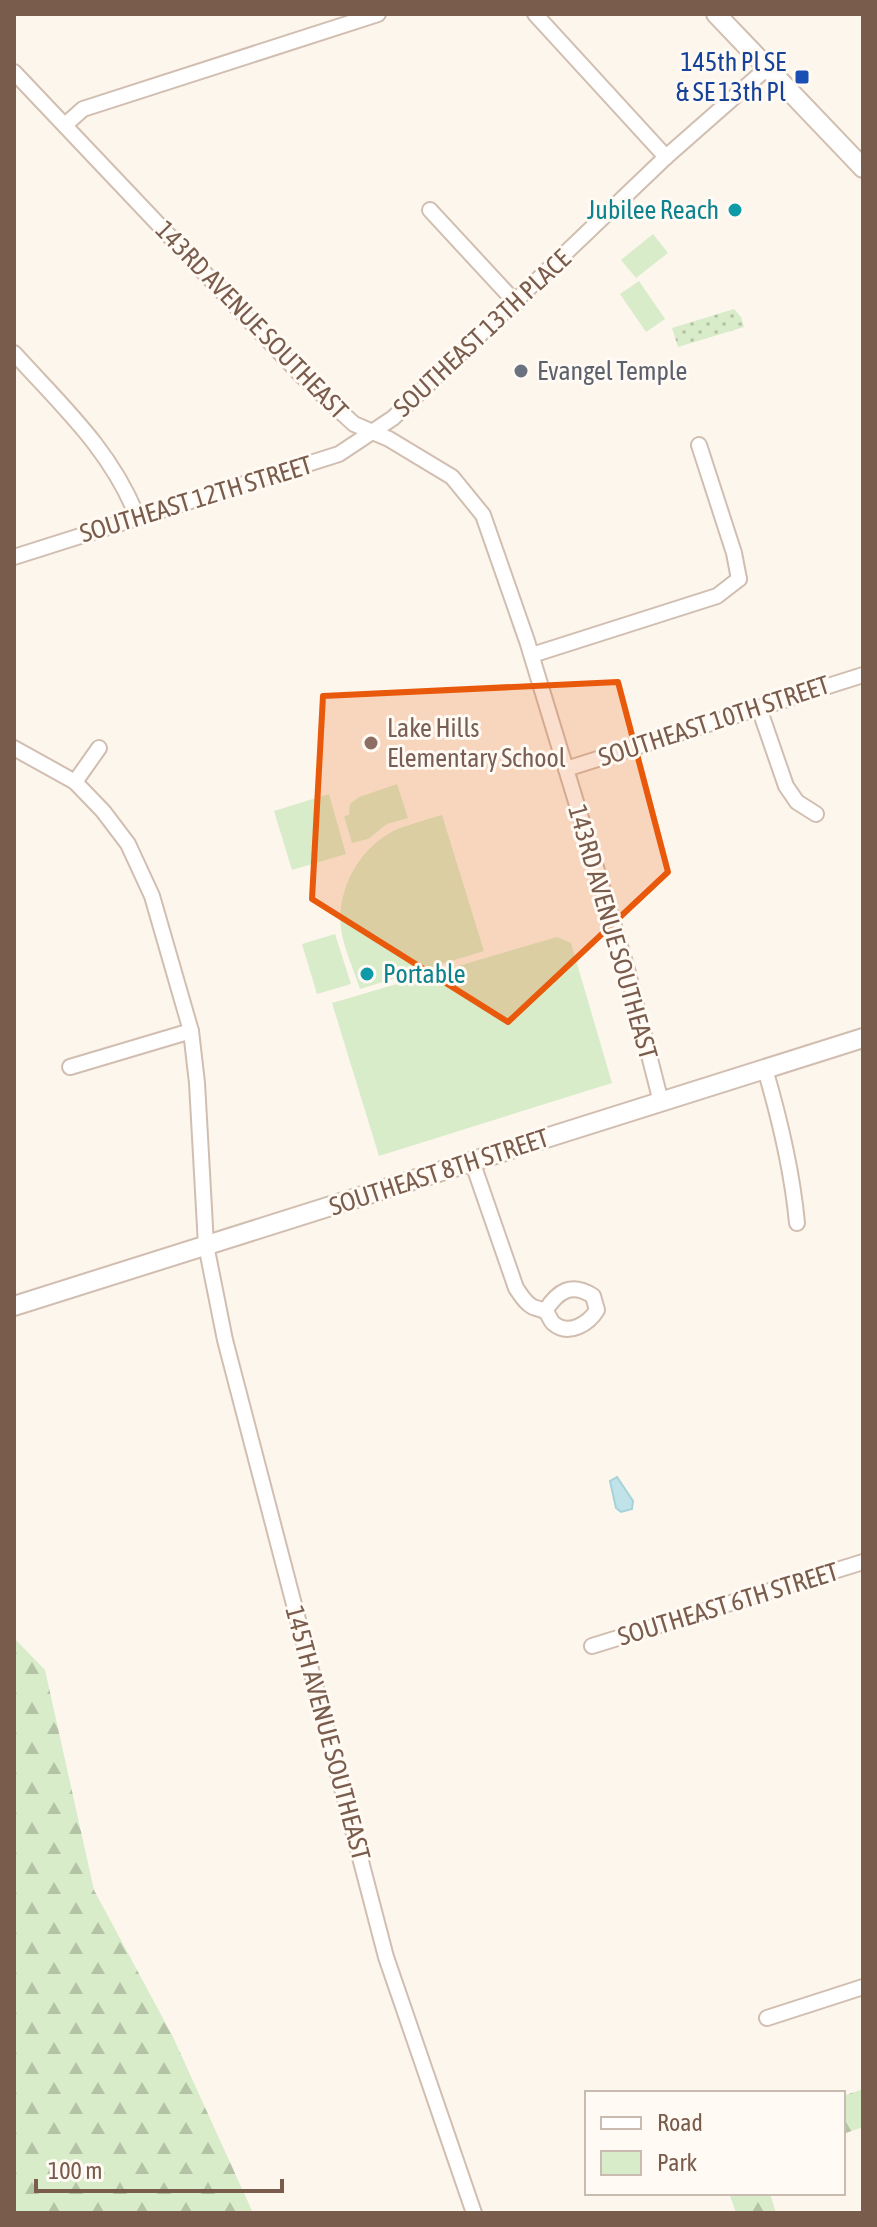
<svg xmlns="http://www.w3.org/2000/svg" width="877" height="2227" font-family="'Asap Condensed',sans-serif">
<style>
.green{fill:#d8ecc9}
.forest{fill:url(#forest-firs)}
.garden{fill:url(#garden-dots)}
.water{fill:#bfe3e8;stroke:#a5d3da;stroke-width:2}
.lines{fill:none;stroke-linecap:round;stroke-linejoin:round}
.minor-casing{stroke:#d1beb0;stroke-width:18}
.tertiary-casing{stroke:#d1beb0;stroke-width:22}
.minor{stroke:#fff;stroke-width:14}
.tertiary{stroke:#fff;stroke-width:18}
.marked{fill:#e8590c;fill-opacity:0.2;stroke:#e8590c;stroke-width:6;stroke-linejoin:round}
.transit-dot{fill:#1a4fb4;stroke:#fffaf3;stroke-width:3}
.culture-dot{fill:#0f9aa8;stroke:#fffaf3;stroke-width:3}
.worship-dot{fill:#6b7280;stroke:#fffaf3;stroke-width:3}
.education-dot{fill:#8d6e63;stroke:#fffaf3;stroke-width:3}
.labels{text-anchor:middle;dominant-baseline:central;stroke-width:6;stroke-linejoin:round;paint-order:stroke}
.transit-label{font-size:26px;fill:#164399;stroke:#fffaf3;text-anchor:end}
.culture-label{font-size:26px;fill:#0d838f;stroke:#fffaf3;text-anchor:end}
.street-label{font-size:26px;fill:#7a5c4d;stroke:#fffaf3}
.worship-label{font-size:26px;fill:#5b616d;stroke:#fffaf3;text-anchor:start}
.education-label{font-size:26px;fill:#785e54;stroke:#fffaf3;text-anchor:start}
</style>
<defs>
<pattern id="forest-firs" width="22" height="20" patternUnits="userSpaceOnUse" patternTransform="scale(2)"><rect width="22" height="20" fill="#d8ecc9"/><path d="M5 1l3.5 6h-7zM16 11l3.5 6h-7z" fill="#b4c2a5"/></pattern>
<pattern id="garden-dots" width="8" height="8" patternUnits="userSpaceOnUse" patternTransform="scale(2)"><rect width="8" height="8" fill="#d8ecc9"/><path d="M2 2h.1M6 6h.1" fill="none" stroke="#b4c2a5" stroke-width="1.8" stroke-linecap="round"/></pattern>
</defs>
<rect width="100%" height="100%" fill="#fdf6ec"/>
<!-- green -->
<g class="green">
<path d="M 653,234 L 668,253 L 636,278 L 621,260 Z"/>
<path d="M 639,281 L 665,319 L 646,332 L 620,294 Z"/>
<path d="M 397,784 L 408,818 L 387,824 L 368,839 L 352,843 L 344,816 L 349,815 L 350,804 L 359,797 Z"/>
<path d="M 329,794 L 346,854 L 292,870 L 274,811 Z"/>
<path d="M 442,815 L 484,951 L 360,989 C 354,970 344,949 341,929 C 336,888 361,844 400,828 C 414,823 428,819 442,815 Z"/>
<path d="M 335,934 L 351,984 L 317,994 L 302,944 Z"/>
<path d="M 557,937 L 571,943 L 612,1083 L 379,1156 L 332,1003 Z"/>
</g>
<!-- forest -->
<g class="forest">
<path d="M 14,1638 L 45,1670 L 94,1890 L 173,2037 L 253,2213 L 14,2213 Z"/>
<path d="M 863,2089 L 863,2127 L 843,2134 L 843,2096 Z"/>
<path d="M 729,2193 L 770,2193 L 776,2213 L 736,2213 Z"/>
</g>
<!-- garden -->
<path class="garden" d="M 734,309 L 741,317 L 744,327 L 678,347 L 672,328 Z"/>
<!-- water -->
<path class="water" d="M 617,1477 L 633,1501 L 632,1509 L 621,1512 L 616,1508 L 610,1481 Z"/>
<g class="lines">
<defs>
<g id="minor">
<path d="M 535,14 L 666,157"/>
<path d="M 14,72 L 303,377 L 354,424 L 389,439 L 452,477 L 483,515 L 527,641 L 627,969 L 661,1102"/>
<path d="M 65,125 L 83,109 L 378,14"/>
<path d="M 430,210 L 516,303"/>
<path d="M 14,353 C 62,406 110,449 137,516"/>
<path d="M 699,445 L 734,553 L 739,579"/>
<path d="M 14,557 L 339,454 L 393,418 L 666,157 L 766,69"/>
<path d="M 532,655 L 717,596 L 739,579"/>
<path d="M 759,708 L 786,786 L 797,802 L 816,814"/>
<path d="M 14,748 L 75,782 L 103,811 L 128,844 L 152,896 L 191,1031 L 197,1083 L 206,1245 L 225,1340 L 386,1957 L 474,2213"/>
<path d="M 566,769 L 863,675"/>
<path d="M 75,782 L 99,748"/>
<path d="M 70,1067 L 191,1031"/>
<path d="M 765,1069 C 780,1120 792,1170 797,1223"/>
<path d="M 472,1161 L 516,1288 C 521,1295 525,1303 533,1307 C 536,1308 544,1310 546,1312 C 549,1315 550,1320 553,1323 C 569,1337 589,1323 597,1310 L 593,1296 C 571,1282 558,1291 545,1311"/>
<path d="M 592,1646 L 863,1562"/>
<path d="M 767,2018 L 863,1987"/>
</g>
<g id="tertiary">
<path d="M 716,14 L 863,168"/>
<path d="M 14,1306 L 863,1038"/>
</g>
</defs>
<!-- minor casing -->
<use href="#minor" class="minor-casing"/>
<!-- tertiary casing -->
<use href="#tertiary" class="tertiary-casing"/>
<!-- minor -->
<use href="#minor" class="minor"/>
<!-- tertiary -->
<use href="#tertiary" class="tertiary"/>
</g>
<!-- marked area -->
<path class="marked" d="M 618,682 L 668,872 L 508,1022 L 312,899 L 323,696 Z"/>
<!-- markers -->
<rect class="transit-dot" x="794" y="69" width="16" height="16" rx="4"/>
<g class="culture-dot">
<circle cx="735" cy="210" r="8"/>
<circle cx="367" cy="974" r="8"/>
</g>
<circle class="worship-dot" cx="521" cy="371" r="8"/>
<circle class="education-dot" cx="371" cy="743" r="8"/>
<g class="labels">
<!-- transit labels -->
<g class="transit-label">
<text x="786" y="62">145th Pl SE<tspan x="786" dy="30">&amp; SE 13th Pl</tspan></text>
</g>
<!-- culture labels -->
<g class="culture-label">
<text x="719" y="210">Jubilee Reach</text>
<text x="383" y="974" text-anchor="start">Portable</text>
</g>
<!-- street labels -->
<g class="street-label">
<text transform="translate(252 320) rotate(46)">143RD AVENUE SOUTHEAST</text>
<text transform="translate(482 333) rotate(-43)">SOUTHEAST 13TH PLACE</text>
<text transform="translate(196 499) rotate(-17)">SOUTHEAST 12TH STREET</text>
<text transform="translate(714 721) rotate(-18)">SOUTHEAST 10TH STREET</text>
<text transform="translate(613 932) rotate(74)">143RD AVENUE SOUTHEAST</text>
<text transform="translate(439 1172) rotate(-18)">SOUTHEAST 8TH STREET</text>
<text transform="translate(728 1604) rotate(-17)">SOUTHEAST 6TH STREET</text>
<text transform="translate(328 1733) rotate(75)">145TH AVENUE SOUTHEAST</text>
</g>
<!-- worship labels -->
<g class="worship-label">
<text x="537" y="371">Evangel Temple</text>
</g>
<!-- education labels -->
<g class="education-label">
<text x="387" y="728">Lake Hills<tspan x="387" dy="30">Elementary School</tspan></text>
</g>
</g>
<!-- border -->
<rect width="877" height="2227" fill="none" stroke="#7a5c4d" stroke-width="32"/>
<!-- legend -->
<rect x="585" y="2091" width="260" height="104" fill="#fffaf3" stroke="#cabbb1" stroke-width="2"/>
<rect x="601" y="2117" width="40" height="12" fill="#ffffff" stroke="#cabbb1" stroke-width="2"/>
<text x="657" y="2131" font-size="24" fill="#7a5c4d">Road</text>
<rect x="601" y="2151" width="40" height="24" fill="#d8ecc9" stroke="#cabbb1" stroke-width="2"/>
<text x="657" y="2171" font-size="24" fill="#7a5c4d">Park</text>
<!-- scale -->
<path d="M36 2179v12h246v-12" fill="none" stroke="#7a5c4d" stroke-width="4"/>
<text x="48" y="2179" font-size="24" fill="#7a5c4d" stroke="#fffaf3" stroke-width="6" paint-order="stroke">100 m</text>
</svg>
